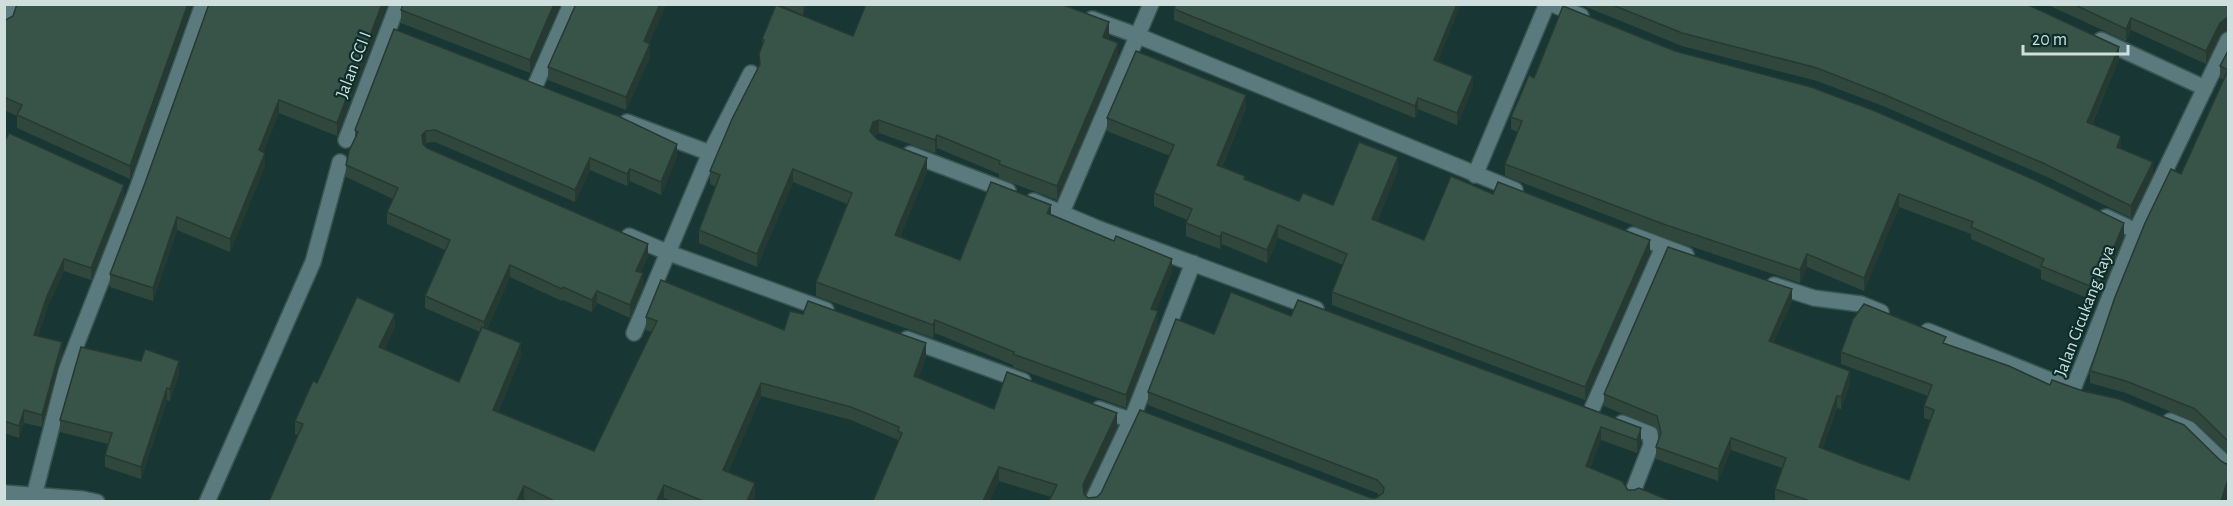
<svg xmlns="http://www.w3.org/2000/svg" width="2233" height="506" font-family="'Alegreya Sans',sans-serif">
<style>
.lines{fill:none;stroke-linecap:round;stroke-linejoin:round}
.minor-casing{stroke:#395552;stroke-width:18}
.minor{stroke:#5b7a7d;stroke-width:15}
.wall{fill:#30473e}
.shaded-wall{fill:#273a32}
.building{fill:#385348;stroke:#273a32;stroke-width:1.5}
.labels{text-anchor:middle;dominant-baseline:central;stroke-width:4.5;stroke-linejoin:round;paint-order:stroke}
.street-label{font-size:18px;fill:#cedfdd;stroke:#0d2d2a}
</style>
<rect width="100%" height="100%" fill="#183734"/>
<g class="lines">
<defs>
<g id="minor">
<path d="M 1552,4 L 1581,16"/>
<path d="M 1092,19 L 1136,35 L 1515,190"/>
<path d="M 4,24 L 13,4"/>
<path d="M 2101,40 L 2205,88"/>
<path d="M 535,86 L 571,4"/>
<path d="M 627,122 L 710,153"/>
<path d="M 346,140 L 398,4"/>
<path d="M 910,154 L 1008,191"/>
<path d="M 1475,175 L 1547,4"/>
<path d="M 1033,201 L 1097,228 L 1316,309"/>
<path d="M 1062,212 L 1151,4"/>
<path d="M 2106,217 L 2136,231"/>
<path d="M 1633,235 L 1686,255"/>
<path d="M 629,236 L 669,253 L 826,310"/>
<path d="M 1774,285 L 1814,298 L 1861,304 L 1881,312"/>
<path d="M 1928,331 L 2070,388"/>
<path d="M 634,333 L 710,153 L 751,73"/>
<path d="M 907,339 L 1023,381"/>
<path d="M 2073,389 L 2136,231 L 2228,40"/>
<path d="M 1099,409 L 1130,420"/>
<path d="M 1591,411 L 1663,247"/>
<path d="M 2170,421 L 2189,429 L 2228,466"/>
<path d="M 1622,423 L 1650,434 L 1651,445 L 1632,494"/>
<path d="M 4,493 L 83,499 L 97,502"/>
<path d="M 34,496 L 66,371 L 136,192 L 203,4"/>
<path d="M 207,502 L 313,262 L 340,162"/>
<path d="M 1092,502 L 1135,411 L 1193,263"/>
</g>
</defs>
<!-- minor casing -->
<use href="#minor" class="minor-casing"/>
<!-- minor -->
<use href="#minor" class="minor"/>
</g>
<!-- wall -->
<g class="wall">
<path d="M 192,4 L 130,179 L 17,128 L 17,116 L 4,110 L 4,21 Z"/>
<path d="M 209,4 L 387,4 L 337,136 L 279,113 L 263,152 L 265,166 L 230,252 L 177,230 L 153,301 L 110,287 L 110,274 L 145,183 Z"/>
<path d="M 403,4 L 560,4 L 530,73 L 401,23 L 401,10 Z"/>
<path d="M 576,4 L 666,4 L 649,43 L 650,57 L 626,110 L 548,80 L 548,67 Z"/>
<path d="M 778,4 L 807,4 L 803,15 Z"/>
<path d="M 1579,4 L 2026,4 L 2119,59 L 2092,124 L 2153,174 L 2131,218 L 2045,176 L 1883,106 L 1817,81 L 1682,46 Z"/>
<path d="M 2046,4 L 2229,4 L 2229,31 L 2227,30 L 2220,35 L 2206,64 L 2131,30 L 2126,41 Z"/>
<path d="M 1174,9 L 1438,61 L 1473,87 L 1457,125 L 1418,109 L 1415,118 L 1174,20 Z"/>
<path d="M 394,29 L 677,157 L 661,195 L 630,181 L 627,186 L 590,170 L 575,202 L 435,142 L 426,143 L 424,145 L 427,148 L 648,256 L 641,272 L 643,286 L 630,318 L 597,303 L 592,312 L 563,300 L 562,301 L 510,277 L 487,329 L 521,356 L 498,412 L 594,451 L 651,332 L 646,330 L 646,317 L 784,330 L 926,357 L 918,378 L 994,409 L 1117,426 L 1085,495 L 1088,498 L 1376,498 L 1379,496 L 1377,493 L 1148,405 L 1148,392 L 1214,334 L 1291,316 L 1641,441 L 1637,453 L 1601,440 L 1590,468 L 1628,490 L 1671,501 L 1049,501 L 1051,497 L 999,481 L 989,501 L 873,501 L 898,443 L 898,440 L 851,420 L 761,396 L 728,472 L 755,496 L 753,501 L 672,501 L 664,498 L 663,501 L 528,501 L 524,499 L 523,501 L 269,501 L 298,435 L 295,434 L 295,421 L 317,383 L 395,327 L 384,350 L 459,382 L 480,332 L 425,308 L 425,296 L 445,250 L 387,224 L 387,212 L 393,199 L 346,177 L 346,165 L 355,138 L 355,130 Z"/>
<path d="M 853,36 L 1109,36 L 1108,39 L 1118,56 L 1057,200 L 999,178 L 999,174 L 937,148 L 935,153 L 879,133 L 874,136 L 877,139 L 927,171 L 900,237 L 960,260 L 1051,215 L 1172,272 L 1156,310 L 1158,325 L 1126,408 L 1013,367 L 1013,365 L 935,333 L 933,338 L 816,296 L 816,282 L 847,204 L 793,182 L 757,267 L 699,243 L 699,230 L 716,187 L 710,184 L 710,171 L 759,66 L 759,54 L 762,45 L 762,39 Z"/>
<path d="M 2229,49 L 2229,454 L 2195,422 L 2126,393 L 2090,383 L 2090,371 L 2224,80 L 2220,78 L 2220,66 Z"/>
<path d="M 1534,78 L 2124,236 L 2097,302 L 2041,279 L 2041,270 L 1971,239 L 1971,234 L 1899,207 L 1864,291 L 1807,267 L 1800,283 L 1666,238 L 1505,176 L 1505,164 L 1518,132 L 1511,129 L 1511,117 Z"/>
<path d="M 1246,108 L 1222,167 L 1245,179 L 1299,201 L 1333,205 L 1398,170 L 1377,221 L 1424,240 L 1493,194 L 1650,252 L 1585,400 L 1332,305 L 1332,292 L 1343,265 L 1278,238 L 1267,263 L 1222,244 L 1220,249 L 1186,236 L 1186,223 L 1187,220 L 1154,206 L 1154,193 L 1170,156 L 1107,131 L 1107,118 Z"/>
<path d="M 4,143 L 124,197 L 91,280 L 64,271 L 47,308 L 38,336 L 62,354 L 42,427 L 24,423 L 19,438 L 4,433 Z"/>
<path d="M 1792,301 L 1773,343 L 1850,383 L 1841,409 L 1837,408 L 1822,449 L 1909,480 L 1930,420 L 1924,418 L 1924,406 L 1928,396 L 1841,364 L 1841,352 L 1946,344 L 2050,385 L 2226,464 L 2229,463 L 2229,489 L 2225,501 L 1775,501 L 1775,489 L 1782,468 L 1731,450 L 1718,481 L 1656,459 L 1656,447 L 1659,437 L 1657,428 L 1604,406 L 1604,394 Z"/>
<path d="M 179,373 L 170,401 L 167,400 L 141,479 L 105,467 L 105,455 L 108,444 L 60,432 L 60,420 Z"/>
</g>
<!-- shaded-wall -->
<g class="shaded-wall">
<path d="M 188,4 L 192,4 L 130,179 L 130,166 Z"/>
<path d="M 382,4 L 387,4 L 337,136 L 337,123 Z"/>
<path d="M 554,4 L 560,4 L 530,73 L 530,60 Z"/>
<path d="M 660,4 L 666,4 L 644,54 L 644,41 Z"/>
<path d="M 803,4 L 807,4 L 803,15 Z"/>
<path d="M 1457,4 L 1461,4 L 1434,71 L 1434,60 Z"/>
<path d="M 2131,18 L 2131,30 L 2126,41 L 2126,29 Z"/>
<path d="M 2227,18 L 2227,30 L 2220,35 L 2206,64 L 2206,51 L 2220,23 Z"/>
<path d="M 1109,22 L 1109,36 L 1103,50 L 1103,37 Z"/>
<path d="M 1118,43 L 1118,56 L 1057,200 L 1057,186 Z"/>
<path d="M 650,44 L 650,57 L 626,110 L 626,97 Z"/>
<path d="M 2119,47 L 2119,59 L 2087,134 L 2087,122 Z"/>
<path d="M 1473,76 L 1473,87 L 1457,125 L 1457,113 Z"/>
<path d="M 1246,95 L 1246,108 L 1217,177 L 1217,165 Z"/>
<path d="M 1418,98 L 1418,109 L 1415,118 L 1415,106 Z"/>
<path d="M 279,100 L 279,113 L 259,163 L 259,150 Z"/>
<path d="M 879,120 L 879,133 L 873,136 L 870,131 L 873,122 Z"/>
<path d="M 426,131 L 426,143 L 422,148 L 422,135 Z"/>
<path d="M 937,135 L 937,148 L 935,153 L 935,140 Z"/>
<path d="M 2121,136 L 2121,148 L 2117,159 L 2117,147 Z"/>
<path d="M 677,144 L 677,157 L 661,195 L 661,182 Z"/>
<path d="M 265,153 L 265,166 L 230,252 L 230,239 Z"/>
<path d="M 1398,157 L 1398,170 L 1372,232 L 1372,219 Z"/>
<path d="M 590,158 L 590,170 L 575,202 L 575,190 Z"/>
<path d="M 927,158 L 927,171 L 895,249 L 895,235 Z"/>
<path d="M 2153,162 L 2153,174 L 2131,218 L 2131,206 Z"/>
<path d="M 630,169 L 630,181 L 627,186 L 627,174 Z"/>
<path d="M 793,169 L 793,182 L 757,267 L 757,254 Z"/>
<path d="M 124,185 L 124,197 L 91,280 L 91,268 Z"/>
<path d="M 1899,194 L 1899,207 L 1864,291 L 1864,278 Z"/>
<path d="M 1051,205 L 1051,218 L 1047,213 Z"/>
<path d="M 177,217 L 177,230 L 153,301 L 153,288 Z"/>
<path d="M 2124,223 L 2124,236 L 2097,302 L 2097,289 Z"/>
<path d="M 1278,225 L 1278,238 L 1267,263 L 1267,250 Z"/>
<path d="M 1222,232 L 1222,244 L 1220,249 L 1220,237 Z"/>
<path d="M 1650,240 L 1650,252 L 1585,400 L 1585,387 Z"/>
<path d="M 648,244 L 648,256 L 636,283 L 636,271 Z"/>
<path d="M 1807,254 L 1807,267 L 1800,283 L 1800,270 Z"/>
<path d="M 64,259 L 64,271 L 47,308 L 34,348 L 34,335 L 47,296 Z"/>
<path d="M 1172,259 L 1172,272 L 1151,322 L 1151,309 Z"/>
<path d="M 510,265 L 510,277 L 484,335 L 484,322 Z"/>
<path d="M 643,273 L 643,286 L 630,318 L 630,305 Z"/>
<path d="M 1792,289 L 1792,301 L 1769,353 L 1769,341 Z"/>
<path d="M 597,291 L 597,303 L 592,312 L 592,300 Z"/>
<path d="M 1158,311 L 1158,325 L 1126,408 L 1126,395 Z"/>
<path d="M 395,314 L 395,327 L 379,361 L 379,347 Z"/>
<path d="M 935,320 L 935,333 L 933,338 L 933,325 Z"/>
<path d="M 62,342 L 62,354 L 42,427 L 42,415 Z"/>
<path d="M 521,343 L 521,356 L 493,423 L 493,410 Z"/>
<path d="M 926,343 L 926,357 L 914,389 L 914,376 Z"/>
<path d="M 179,361 L 179,373 L 170,401 L 170,389 Z"/>
<path d="M 1850,371 L 1850,383 L 1841,409 L 1841,397 Z"/>
<path d="M 761,383 L 761,396 L 723,483 L 723,470 Z"/>
<path d="M 167,388 L 167,400 L 141,479 L 141,467 Z"/>
<path d="M 1837,396 L 1837,408 L 1819,459 L 1819,447 Z"/>
<path d="M 24,410 L 24,423 L 19,438 L 19,426 Z"/>
<path d="M 1117,413 L 1117,426 L 1083,498 L 1083,485 Z"/>
<path d="M 1601,427 L 1601,440 L 1586,479 L 1586,466 Z"/>
<path d="M 1641,428 L 1641,441 L 1637,453 L 1637,440 Z"/>
<path d="M 1731,438 L 1731,450 L 1718,481 L 1718,469 Z"/>
<path d="M 999,467 L 999,481 L 989,501 L 983,501 Z"/>
<path d="M 2229,477 L 2229,489 L 2225,501 L 2221,501 Z"/>
<path d="M 755,483 L 755,496 L 753,501 L 747,501 Z"/>
<path d="M 664,485 L 664,498 L 663,501 L 657,501 Z"/>
<path d="M 524,486 L 524,499 L 523,501 L 517,501 Z"/>
</g>
<!-- building -->
<g class="building">
<path d="M 17,4 L 188,4 L 130,166 L 17,115 L 22,105 L 4,97 L 4,21 L 13,16 Z"/>
<path d="M 209,4 L 382,4 L 337,123 L 279,100 L 259,150 L 265,153 L 230,239 L 177,217 L 153,288 L 110,274 L 145,183 Z"/>
<path d="M 403,4 L 554,4 L 530,60 L 401,10 Z"/>
<path d="M 576,4 L 660,4 L 644,41 L 650,44 L 626,97 L 548,67 Z"/>
<path d="M 866,4 L 1061,4 L 1109,22 L 1103,37 L 1118,43 L 1057,186 L 999,164 L 1000,161 L 937,135 L 935,140 L 879,120 L 873,122 L 870,131 L 877,139 L 927,158 L 895,235 L 960,260 L 991,182 L 1051,205 L 1047,213 L 1114,241 L 1116,236 L 1172,259 L 1151,309 L 1158,311 L 1126,395 L 1013,354 L 1014,352 L 935,320 L 933,325 L 816,282 L 852,193 L 793,169 L 757,254 L 699,230 L 720,175 L 710,171 L 732,119 L 760,64 L 759,54 L 764,40 L 762,39 L 776,5 L 853,36 Z"/>
<path d="M 1176,4 L 1457,4 L 1434,60 L 1473,76 L 1457,113 L 1418,98 L 1415,106 L 1174,9 Z"/>
<path d="M 1610,4 L 2026,4 L 2119,47 L 2087,122 L 2121,136 L 2117,147 L 2153,162 L 2131,206 L 2045,164 L 1883,94 L 1817,68 L 1682,33 Z"/>
<path d="M 2073,4 L 2229,4 L 2229,18 L 2227,18 L 2220,23 L 2206,51 L 2131,18 L 2126,29 Z"/>
<path d="M 1563,6 L 1675,51 L 1811,87 L 1875,111 L 2037,181 L 2124,223 L 2097,289 L 2041,266 L 2044,259 L 1971,227 L 1973,222 L 1899,194 L 1864,278 L 1807,254 L 1800,270 L 1666,225 L 1505,164 L 1522,121 L 1511,117 L 1529,75 L 1534,78 Z"/>
<path d="M 394,29 L 618,116 L 677,144 L 661,182 L 630,169 L 627,174 L 590,158 L 575,190 L 435,130 L 426,131 L 422,135 L 423,144 L 427,148 L 648,244 L 636,271 L 643,273 L 630,305 L 597,291 L 592,300 L 563,287 L 562,289 L 510,265 L 484,322 L 425,296 L 450,240 L 387,212 L 398,188 L 346,165 L 349,151 L 358,132 L 355,130 Z"/>
<path d="M 2229,49 L 2229,442 L 2195,409 L 2126,381 L 2090,371 L 2115,297 L 2145,223 L 2171,169 L 2181,174 L 2228,70 L 2220,66 Z"/>
<path d="M 1136,51 L 1246,95 L 1217,165 L 1245,176 L 1244,179 L 1299,201 L 1303,193 L 1333,205 L 1359,142 L 1398,157 L 1372,219 L 1424,240 L 1451,176 L 1493,194 L 1498,182 L 1650,240 L 1585,387 L 1332,292 L 1347,254 L 1278,225 L 1267,250 L 1222,232 L 1220,237 L 1186,223 L 1192,209 L 1154,193 L 1174,145 L 1107,118 Z"/>
<path d="M 9,133 L 124,185 L 91,268 L 64,259 L 47,296 L 34,335 L 62,342 L 42,415 L 24,410 L 19,426 L 4,421 L 4,143 Z"/>
<path d="M 1668,247 L 1792,289 L 1769,341 L 1850,371 L 1841,397 L 1837,396 L 1819,447 L 1860,463 L 1909,480 L 1934,410 L 1924,406 L 1932,385 L 1841,352 L 1853,319 L 1864,304 L 1946,337 L 1943,343 L 2009,366 L 2050,385 L 2052,380 L 2083,391 L 2119,399 L 2184,425 L 2221,461 L 2226,464 L 2229,463 L 2229,477 L 2221,501 L 1810,501 L 1775,489 L 1786,458 L 1731,438 L 1718,469 L 1656,447 L 1661,433 L 1657,416 L 1604,394 Z"/>
<path d="M 661,280 L 784,330 L 790,311 L 803,314 L 808,301 L 926,343 L 914,376 L 994,409 L 1007,372 L 1117,413 L 1083,485 L 1084,494 L 1088,498 L 1097,497 L 1101,493 L 1140,410 L 1371,498 L 1376,498 L 1383,493 L 1384,488 L 1377,480 L 1148,392 L 1176,319 L 1214,334 L 1231,292 L 1291,316 L 1298,300 L 1641,428 L 1637,440 L 1601,427 L 1586,466 L 1622,481 L 1628,490 L 1634,490 L 1639,488 L 1671,501 L 1049,501 L 1057,485 L 999,467 L 983,501 L 873,501 L 902,433 L 898,431 L 899,427 L 851,407 L 761,383 L 723,470 L 755,483 L 747,501 L 703,501 L 664,485 L 657,501 L 554,501 L 524,486 L 517,501 L 269,501 L 303,424 L 295,421 L 313,381 L 317,383 L 357,297 L 395,314 L 379,347 L 459,382 L 482,327 L 521,343 L 493,410 L 594,451 L 657,321 L 646,317 Z"/>
<path d="M 81,347 L 141,361 L 145,349 L 179,361 L 170,389 L 167,388 L 141,467 L 105,455 L 112,433 L 60,420 Z"/>
</g>
<g class="labels">
<!-- street labels -->
<g class="street-label">
<text transform="translate(354 65) rotate(-69)">Jalan CCI I</text>
<text transform="translate(2085 311) rotate(-69)">Jalan Cicukang Raya</text>
</g>
</g>
<!-- border -->
<rect width="2233" height="506" fill="none" stroke="#cedfdd" stroke-width="12"/>
<!-- scale -->
<path d="M2023 45v9h105v-9" fill="none" stroke="#cedfdd" stroke-width="3"/>
<text x="2032" y="45" font-size="18" fill="#cedfdd" stroke="#0d2d2a" stroke-width="4.5" paint-order="stroke">20 m</text>
</svg>
